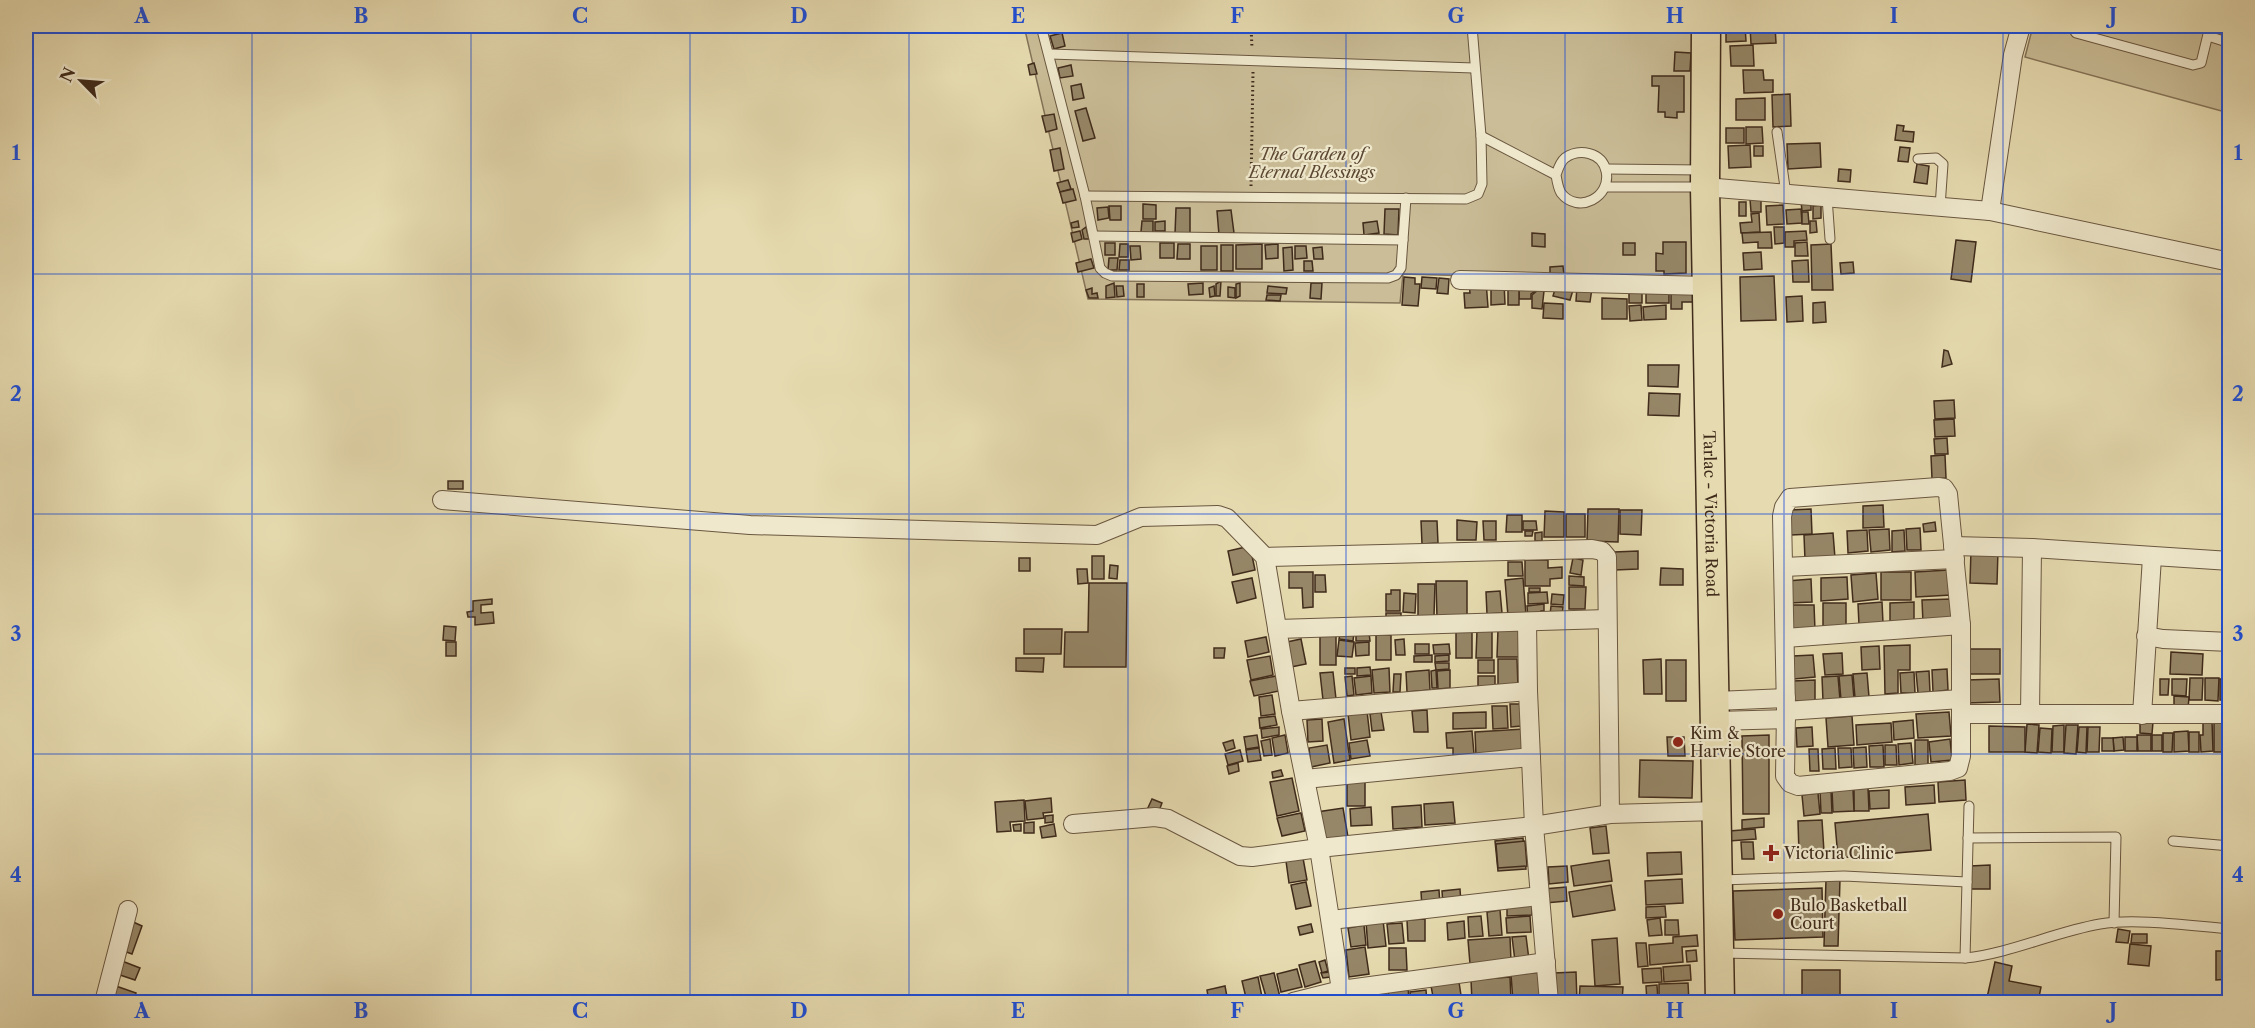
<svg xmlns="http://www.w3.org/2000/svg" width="2255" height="1028" font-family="'Libre Caslon Text',serif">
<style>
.green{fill:#cabd97;stroke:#857459;stroke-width:1.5}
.building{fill:#968768;stroke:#402b1b;stroke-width:1.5}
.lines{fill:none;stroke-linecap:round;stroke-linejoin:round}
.service-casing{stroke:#6a5740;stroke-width:11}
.minor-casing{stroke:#6a5740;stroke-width:20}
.primary-casing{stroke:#402b1b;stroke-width:31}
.path{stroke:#402b1b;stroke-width:3;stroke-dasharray:1.5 3;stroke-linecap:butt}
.service{stroke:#efe8cc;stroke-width:9}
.minor{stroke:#efe8cc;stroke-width:18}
.primary{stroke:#e6dbb0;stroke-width:28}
.grid{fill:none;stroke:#1d4ed8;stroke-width:1.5;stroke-opacity:0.55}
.poi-dot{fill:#8f2418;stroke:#efe8cc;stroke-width:2}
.labels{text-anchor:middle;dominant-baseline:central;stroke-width:4.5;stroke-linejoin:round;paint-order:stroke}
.park-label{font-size:16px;font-style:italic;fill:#5c4834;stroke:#efe8cc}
.street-label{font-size:16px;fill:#402b1b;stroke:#efe8cc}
.poi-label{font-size:16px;fill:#402b1b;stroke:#efe8cc;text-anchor:start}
.neatline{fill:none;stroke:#1d4ed8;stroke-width:2}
.grid-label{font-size:20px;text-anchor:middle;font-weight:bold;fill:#1d4ed8}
</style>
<rect width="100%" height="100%" fill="#e6dbb0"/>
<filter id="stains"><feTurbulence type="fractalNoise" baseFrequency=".00333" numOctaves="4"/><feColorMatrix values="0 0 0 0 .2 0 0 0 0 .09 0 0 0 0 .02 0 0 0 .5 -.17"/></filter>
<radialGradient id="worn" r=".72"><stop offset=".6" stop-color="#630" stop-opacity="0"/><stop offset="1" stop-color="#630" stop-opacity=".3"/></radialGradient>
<!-- green -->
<g class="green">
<path d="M 1024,26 L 1693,26 L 1691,74 L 1692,282 L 1403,274 L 1400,303 L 1088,299 Z"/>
<path d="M 2033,26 L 2229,26 L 2229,113 L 2025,57 Z"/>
</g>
<!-- building -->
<g class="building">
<path d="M 1726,26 L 1745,26 L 1746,41 L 1726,42 Z"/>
<path d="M 1750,26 L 1775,26 L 1776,43 L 1751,44 Z"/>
<path d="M 1062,33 L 1065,46 L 1054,49 L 1050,36 Z"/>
<path d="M 1753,45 L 1754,66 L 1731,66 L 1730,46 Z"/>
<path d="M 1675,52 L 1691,53 L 1690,71 L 1674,71 Z"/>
<path d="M 1034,63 L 1037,74 L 1030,75 L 1028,65 Z"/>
<path d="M 1071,65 L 1073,76 L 1060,78 L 1058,68 Z"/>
<path d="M 1743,70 L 1763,70 L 1764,80 L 1773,80 L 1773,92 L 1744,93 Z"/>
<path d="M 1652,76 L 1684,76 L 1684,112 L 1677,112 L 1677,118 L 1665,117 L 1665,112 L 1658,112 L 1659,86 L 1652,86 Z"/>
<path d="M 1081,84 L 1084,98 L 1073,100 L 1071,86 Z"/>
<path d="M 1790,94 L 1791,126 L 1773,127 L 1772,95 Z"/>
<path d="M 1765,98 L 1765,120 L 1736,120 L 1736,99 Z"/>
<path d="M 1086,108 L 1095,138 L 1083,141 L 1075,111 Z"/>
<path d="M 1054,114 L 1057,129 L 1046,132 L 1042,116 Z"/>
<path d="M 1897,125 L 1904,126 L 1903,131 L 1914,132 L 1913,142 L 1895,140 Z"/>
<path d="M 1746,127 L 1762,127 L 1763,143 L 1746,144 Z"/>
<rect x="1726" y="128" width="18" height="15"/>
<path d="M 1820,143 L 1821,167 L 1788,169 L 1787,144 Z"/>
<path d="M 1750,145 L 1751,167 L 1729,168 L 1728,146 Z"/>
<rect x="1754" y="146" width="9" height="10"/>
<path d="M 1900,147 L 1910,148 L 1908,162 L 1898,161 Z"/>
<path d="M 1060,148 L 1064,169 L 1054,171 L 1050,150 Z"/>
<path d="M 1917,164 L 1929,166 L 1927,184 L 1914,182 Z"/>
<path d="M 1839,169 L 1851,170 L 1850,182 L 1838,181 Z"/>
<path d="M 1068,180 L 1071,189 L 1060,192 L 1057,183 Z"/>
<path d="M 1073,189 L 1076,200 L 1063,203 L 1060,192 Z"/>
<path d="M 1761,198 L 1761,212 L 1751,212 L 1750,199 Z"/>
<path d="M 1801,201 L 1811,201 L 1811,210 L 1802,211 Z"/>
<rect x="1739" y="202" width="7" height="14"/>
<path d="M 1143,204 L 1156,205 L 1156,219 L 1143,219 Z"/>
<path d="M 1783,205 L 1784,224 L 1767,225 L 1766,206 Z"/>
<path d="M 1821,205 L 1821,218 L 1813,219 L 1813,206 Z"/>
<path d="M 1109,206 L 1121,206 L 1121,220 L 1110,220 Z"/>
<path d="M 1108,207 L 1109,218 L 1098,220 L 1097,208 Z"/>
<path d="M 1176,208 L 1190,208 L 1190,234 L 1175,234 Z"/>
<path d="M 1385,209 L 1399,209 L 1398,235 L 1384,234 Z"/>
<path d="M 1801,209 L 1802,223 L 1787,224 L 1786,210 Z"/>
<path d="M 1231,210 L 1234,233 L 1219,235 L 1217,211 Z"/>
<path d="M 1802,212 L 1808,212 L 1809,224 L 1802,224 Z"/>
<path d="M 1759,213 L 1760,232 L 1741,233 L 1740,223 L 1752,222 L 1751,214 Z"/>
<path d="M 1078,221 L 1079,227 L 1072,228 L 1071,223 Z"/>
<path d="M 1142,221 L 1153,221 L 1153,233 L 1141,232 Z"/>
<path d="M 1165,221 L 1165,231 L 1155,231 L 1155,222 Z"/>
<path d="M 1377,221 L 1379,233 L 1364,235 L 1363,223 Z"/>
<path d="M 1810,221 L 1816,221 L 1817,232 L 1810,233 Z"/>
<path d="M 1086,227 L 1089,239 L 1084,239 L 1082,230 Z"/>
<path d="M 1774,227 L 1784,227 L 1784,243 L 1775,244 Z"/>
<path d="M 1080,231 L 1082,239 L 1073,242 L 1071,233 Z"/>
<path d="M 1806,231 L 1807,240 L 1794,241 L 1794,247 L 1785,247 L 1785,232 Z"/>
<path d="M 1771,232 L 1772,248 L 1758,248 L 1758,242 L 1743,243 L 1742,233 Z"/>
<path d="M 1532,233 L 1545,234 L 1545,247 L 1532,246 Z"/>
<path d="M 1956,240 L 1976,242 L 1971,282 L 1951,279 Z"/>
<path d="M 1663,242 L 1686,242 L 1686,273 L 1664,274 L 1664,271 L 1656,271 L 1656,253 L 1663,254 Z"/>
<path d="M 1807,242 L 1808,256 L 1795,256 L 1795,243 Z"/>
<rect x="1105" y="243" width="10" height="12"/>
<rect x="1160" y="243" width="14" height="15"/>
<rect x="1623" y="243" width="12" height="12"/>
<path d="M 1120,244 L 1128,244 L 1128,257 L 1119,257 Z"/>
<path d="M 1178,244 L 1190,244 L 1190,259 L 1177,259 Z"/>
<path d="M 1262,244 L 1262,269 L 1236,269 L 1236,245 Z"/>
<path d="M 1278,244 L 1278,258 L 1266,259 L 1265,245 Z"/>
<path d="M 1831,244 L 1833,290 L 1812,290 L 1811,245 Z"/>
<rect x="1221" y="245" width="12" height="26"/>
<path d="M 1130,246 L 1140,246 L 1141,259 L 1131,260 Z"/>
<rect x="1201" y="246" width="16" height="24"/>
<path d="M 1295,246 L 1306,246 L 1307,258 L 1295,259 Z"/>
<path d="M 1292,247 L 1293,270 L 1284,271 L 1283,248 Z"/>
<path d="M 1322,247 L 1323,259 L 1314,259 L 1313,248 Z"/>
<path d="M 1761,252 L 1762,269 L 1744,270 L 1743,253 Z"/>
<path d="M 1109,258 L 1118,258 L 1117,270 L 1108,270 Z"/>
<path d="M 1091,259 L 1094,268 L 1078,272 L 1076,263 Z"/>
<path d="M 1120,260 L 1129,260 L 1129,270 L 1119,270 Z"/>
<path d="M 1808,260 L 1809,282 L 1793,282 L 1792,261 Z"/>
<path d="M 1304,261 L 1312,261 L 1313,271 L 1304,271 Z"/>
<path d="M 1853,262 L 1854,273 L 1841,274 L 1840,263 Z"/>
<path d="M 1563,266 L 1564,276 L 1550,277 L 1550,267 Z"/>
<path d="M 1774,276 L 1776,320 L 1741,321 L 1740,277 Z"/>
<path d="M 1404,277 L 1415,278 L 1415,284 L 1420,284 L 1418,306 L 1402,305 Z"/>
<path d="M 1422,277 L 1437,278 L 1436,289 L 1421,288 Z"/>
<path d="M 1439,278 L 1449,279 L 1448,294 L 1437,293 Z"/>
<path d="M 1221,281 L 1220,296 L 1216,296 L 1216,284 Z"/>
<path d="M 1486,281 L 1488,307 L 1465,308 L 1464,293 L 1470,293 L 1469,283 Z"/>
<path d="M 1491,282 L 1504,282 L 1505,304 L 1491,305 Z"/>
<path d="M 1114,283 L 1115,297 L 1106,298 L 1106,286 Z"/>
<path d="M 1203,283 L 1203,294 L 1189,295 L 1188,284 Z"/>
<path d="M 1240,283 L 1240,296 L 1236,298 L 1236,284 Z"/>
<path d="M 1311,283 L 1322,283 L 1321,299 L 1310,298 Z"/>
<path d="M 1519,283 L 1537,290 L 1531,294 L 1531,299 L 1519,299 Z"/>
<rect x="1137" y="284" width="7" height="13"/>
<path d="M 1116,286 L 1123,286 L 1124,296 L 1117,297 Z"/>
<path d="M 1214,286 L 1215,296 L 1210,297 L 1209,288 Z"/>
<path d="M 1268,286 L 1287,288 L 1286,294 L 1267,293 Z"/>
<path d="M 1556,286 L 1573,290 L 1570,300 L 1553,296 Z"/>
<path d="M 1577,286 L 1592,288 L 1590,302 L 1576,301 Z"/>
<path d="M 1228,287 L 1235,288 L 1235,298 L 1228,297 Z"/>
<path d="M 1092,288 L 1092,294 L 1097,293 L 1098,298 L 1089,298 L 1086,290 Z"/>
<rect x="1508" y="288" width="11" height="17"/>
<rect x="1629" y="289" width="13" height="14"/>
<rect x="1646" y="289" width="23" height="14"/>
<path d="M 1671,289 L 1694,289 L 1694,302 L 1682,302 L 1682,309 L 1671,309 Z"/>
<path d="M 1538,290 L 1544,291 L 1542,309 L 1532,308 L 1532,295 Z"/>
<path d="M 1267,295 L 1281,295 L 1280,301 L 1266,300 Z"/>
<path d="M 1802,296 L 1803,321 L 1787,322 L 1786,297 Z"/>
<path d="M 1602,298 L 1627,299 L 1627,319 L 1602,319 Z"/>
<path d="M 1825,302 L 1826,322 L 1813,323 L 1813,303 Z"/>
<path d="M 1544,303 L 1563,304 L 1563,319 L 1543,318 Z"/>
<path d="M 1641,305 L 1642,320 L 1630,321 L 1629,306 Z"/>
<path d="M 1666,305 L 1666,319 L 1644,320 L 1643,307 Z"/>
<path d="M 1944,350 L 1948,351 L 1952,364 L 1942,367 Z"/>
<path d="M 1648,365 L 1679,365 L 1678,387 L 1648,386 Z"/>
<path d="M 1649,393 L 1680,394 L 1679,416 L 1648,415 Z"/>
<path d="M 1954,400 L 1955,418 L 1935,419 L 1934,401 Z"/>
<path d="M 1954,419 L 1955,436 L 1935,437 L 1934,420 Z"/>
<path d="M 1947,438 L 1948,454 L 1935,454 L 1934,439 Z"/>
<path d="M 1945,455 L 1946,478 L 1932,479 L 1931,456 Z"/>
<rect x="448" y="481" width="15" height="8"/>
<path d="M 1883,505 L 1884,527 L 1863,528 L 1863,506 Z"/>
<path d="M 1588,509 L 1619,509 L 1618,542 L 1587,541 Z"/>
<path d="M 1811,509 L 1812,534 L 1791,535 L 1790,510 Z"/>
<path d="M 1620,510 L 1642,510 L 1641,535 L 1620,534 Z"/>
<path d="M 1545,511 L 1564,512 L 1564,537 L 1544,537 Z"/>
<rect x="1566" y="514" width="19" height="23"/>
<path d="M 1507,515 L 1522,515 L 1522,532 L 1506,532 Z"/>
<path d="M 1457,520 L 1477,522 L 1476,540 L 1457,540 Z"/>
<path d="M 1421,521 L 1437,521 L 1438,543 L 1422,544 Z"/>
<path d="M 1483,521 L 1496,521 L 1496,540 L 1484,540 Z"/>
<path d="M 1523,521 L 1536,521 L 1537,530 L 1523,530 Z"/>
<path d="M 1935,522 L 1936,531 L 1924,532 L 1923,524 Z"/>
<path d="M 1920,528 L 1921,550 L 1907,550 L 1906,529 Z"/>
<path d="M 1889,529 L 1890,550 L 1871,552 L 1869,530 Z"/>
<path d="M 1867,530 L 1868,551 L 1848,553 L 1847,531 Z"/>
<path d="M 1904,530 L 1905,551 L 1892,552 L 1892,531 Z"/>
<path d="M 1525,531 L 1533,531 L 1532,536 L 1525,536 Z"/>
<path d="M 1542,532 L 1542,541 L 1535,541 L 1535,533 Z"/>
<path d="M 1833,533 L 1835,558 L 1805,560 L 1804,535 Z"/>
<path d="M 1250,546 L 1255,570 L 1233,575 L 1228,551 Z"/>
<path d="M 1971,550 L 1998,550 L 1997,584 L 1970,583 Z"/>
<path d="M 1638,551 L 1638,569 L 1615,570 L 1614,552 Z"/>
<rect x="1092" y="556" width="12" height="23"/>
<rect x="1019" y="558" width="11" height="13"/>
<path d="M 1573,558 L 1583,560 L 1581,575 L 1570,573 Z"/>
<path d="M 1525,560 L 1548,560 L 1548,568 L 1562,567 L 1562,578 L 1550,579 L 1550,586 L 1525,586 Z"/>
<path d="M 1508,562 L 1522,562 L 1523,576 L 1508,576 Z"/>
<path d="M 1110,565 L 1118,566 L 1117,579 L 1109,578 Z"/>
<path d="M 1661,568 L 1683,569 L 1683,585 L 1660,585 Z"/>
<path d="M 1077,569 L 1087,569 L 1088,583 L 1078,584 Z"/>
<path d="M 1949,570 L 1951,595 L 1916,597 L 1915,572 Z"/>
<path d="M 1289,572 L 1313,572 L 1313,607 L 1303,608 L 1302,588 L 1289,588 Z"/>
<rect x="1881" y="572" width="30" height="28"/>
<path d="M 1876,573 L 1878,599 L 1853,602 L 1851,575 Z"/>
<path d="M 1315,575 L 1325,575 L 1326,592 L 1315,592 Z"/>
<path d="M 1569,576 L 1584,577 L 1584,586 L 1569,585 Z"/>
<path d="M 1847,577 L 1848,599 L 1821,601 L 1821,578 Z"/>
<path d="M 1252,578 L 1256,598 L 1237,603 L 1232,582 Z"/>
<path d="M 1523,578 L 1526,615 L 1508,616 L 1505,580 Z"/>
<path d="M 1811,579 L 1812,602 L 1789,603 L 1787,581 Z"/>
<path d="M 1436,581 L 1467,581 L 1467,617 L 1437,618 Z"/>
<path d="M 1089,583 L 1127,583 L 1126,667 L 1064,667 L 1065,632 L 1088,632 Z"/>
<path d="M 1418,584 L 1435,584 L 1434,616 L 1418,616 Z"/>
<path d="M 1569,587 L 1586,587 L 1585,609 L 1569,609 Z"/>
<rect x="1529" y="588" width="11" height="4"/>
<path d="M 1391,590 L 1400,590 L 1400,611 L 1386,611 L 1386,594 L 1391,594 Z"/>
<path d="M 1500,591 L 1502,613 L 1487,614 L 1486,592 Z"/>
<path d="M 1547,592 L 1548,603 L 1528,604 L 1528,593 Z"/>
<path d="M 1404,593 L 1416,594 L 1415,613 L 1403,612 Z"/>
<path d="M 1552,594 L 1564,595 L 1563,605 L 1551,604 Z"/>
<path d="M 492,599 L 492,604 L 481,605 L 481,613 L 493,612 L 494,623 L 475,625 L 475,617 L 468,617 L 467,612 L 473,611 L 473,601 Z"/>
<path d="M 1951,599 L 1952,621 L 1923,623 L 1922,600 Z"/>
<path d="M 1882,602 L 1883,623 L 1859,625 L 1858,604 Z"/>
<path d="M 1914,602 L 1914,623 L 1890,623 L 1890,603 Z"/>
<rect x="1823" y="603" width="23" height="24"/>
<path d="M 1544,604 L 1544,611 L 1541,611 L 1541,619 L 1528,620 L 1527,606 Z"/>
<path d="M 1788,605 L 1814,605 L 1815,630 L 1788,630 Z"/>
<path d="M 1551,606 L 1563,607 L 1562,616 L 1550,615 Z"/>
<rect x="1386" y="613" width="15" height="7"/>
<path d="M 444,626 L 456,627 L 455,641 L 443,640 Z"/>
<rect x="1456" y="627" width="16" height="31"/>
<path d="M 1024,629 L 1062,629 L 1061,654 L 1024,654 Z"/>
<path d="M 1498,629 L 1520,629 L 1519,657 L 1497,657 Z"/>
<path d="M 1477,630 L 1492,630 L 1492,658 L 1476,658 Z"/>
<path d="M 1341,631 L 1354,632 L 1353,641 L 1339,639 Z"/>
<path d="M 1356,632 L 1369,632 L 1370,641 L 1356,641 Z"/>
<rect x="1320" y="634" width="16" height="31"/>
<path d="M 1376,634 L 1391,635 L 1391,660 L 1376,660 Z"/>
<path d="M 1266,637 L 1269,652 L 1248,657 L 1245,641 Z"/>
<path d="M 1301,639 L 1306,664 L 1286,668 L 1282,643 Z"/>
<path d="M 1404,639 L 1405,655 L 1396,655 L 1395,640 Z"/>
<path d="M 1339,640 L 1354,642 L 1352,657 L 1337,656 Z"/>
<rect x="446" y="642" width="10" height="14"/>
<path d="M 1369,642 L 1369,655 L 1356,656 L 1355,643 Z"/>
<rect x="1415" y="644" width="14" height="10"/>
<path d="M 1449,644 L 1450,654 L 1434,654 L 1433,645 Z"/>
<path d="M 1910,645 L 1910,670 L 1898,670 L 1898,693 L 1885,694 L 1884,646 Z"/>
<path d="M 1879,646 L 1880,669 L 1862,670 L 1861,647 Z"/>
<path d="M 1214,648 L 1225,648 L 1224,658 L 1214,658 Z"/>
<rect x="1968" y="649" width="32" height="25"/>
<path d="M 2171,652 L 2203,654 L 2202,675 L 2170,674 Z"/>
<path d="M 1842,653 L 1843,674 L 1825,675 L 1823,654 Z"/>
<path d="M 1432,655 L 1432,662 L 1414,662 L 1414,656 Z"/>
<path d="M 1449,655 L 1449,661 L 1435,662 L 1435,656 Z"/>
<path d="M 1813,655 L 1815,677 L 1794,679 L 1793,656 Z"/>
<path d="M 1270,656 L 1273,675 L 1251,680 L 1247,660 Z"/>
<path d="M 1016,658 L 1044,658 L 1043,672 L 1016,671 Z"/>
<path d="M 1498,659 L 1517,659 L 1518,687 L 1498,687 Z"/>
<path d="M 1661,659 L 1662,694 L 1644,694 L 1643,660 Z"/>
<rect x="1478" y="660" width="16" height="13"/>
<rect x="1666" y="660" width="20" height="41"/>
<path d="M 1435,663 L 1449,663 L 1449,669 L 1436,670 Z"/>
<path d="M 1370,667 L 1371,675 L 1357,676 L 1357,668 Z"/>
<rect x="1345" y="668" width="10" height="6"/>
<path d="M 1389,668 L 1390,692 L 1374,693 L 1372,670 Z"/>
<path d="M 1947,669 L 1948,690 L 1933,692 L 1932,670 Z"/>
<path d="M 1429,670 L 1430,690 L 1407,692 L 1406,672 Z"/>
<path d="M 1436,670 L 1437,688 L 1432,688 L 1431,671 Z"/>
<path d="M 1450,670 L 1450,688 L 1438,689 L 1437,671 Z"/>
<path d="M 1929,671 L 1930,692 L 1918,693 L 1916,672 Z"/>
<path d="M 1333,672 L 1336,699 L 1323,700 L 1320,673 Z"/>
<path d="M 1914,672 L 1915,693 L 1901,693 L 1900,673 Z"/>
<path d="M 1867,673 L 1869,697 L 1855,698 L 1853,674 Z"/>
<path d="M 1394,674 L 1401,674 L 1400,692 L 1393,692 Z"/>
<path d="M 1852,675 L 1854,699 L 1841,700 L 1839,676 Z"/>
<path d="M 1276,676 L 1279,691 L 1254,696 L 1250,681 Z"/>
<path d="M 1352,676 L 1354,695 L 1347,696 L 1345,677 Z"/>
<path d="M 1371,676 L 1372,693 L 1356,695 L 1354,678 Z"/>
<rect x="1478" y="676" width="17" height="12"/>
<path d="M 1838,676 L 1840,700 L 1823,701 L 1822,677 Z"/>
<path d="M 2190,678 L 2203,678 L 2202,700 L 2189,700 Z"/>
<path d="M 2205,678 L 2219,678 L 2218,701 L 2205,700 Z"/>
<path d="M 1999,679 L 2000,702 L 1967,703 L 1967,680 Z"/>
<path d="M 2160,679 L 2169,679 L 2168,695 L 2160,695 Z"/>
<path d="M 2172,679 L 2187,679 L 2186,696 L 2172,695 Z"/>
<rect x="2220" y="679" width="10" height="21"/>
<path d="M 1815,680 L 1815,701 L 1793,701 L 1793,681 Z"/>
<path d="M 1272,695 L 1275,714 L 1261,716 L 1259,697 Z"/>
<path d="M 2174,696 L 2189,697 L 2188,709 L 2174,708 Z"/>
<path d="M 1510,704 L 1520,704 L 1521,726 L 1511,727 Z"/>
<path d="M 1492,706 L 1507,706 L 1508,728 L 1493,729 Z"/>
<path d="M 1427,710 L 1428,732 L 1414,732 L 1412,711 Z"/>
<path d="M 1367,711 L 1370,737 L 1351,740 L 1348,714 Z"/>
<path d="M 1381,712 L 1384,730 L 1372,731 L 1370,714 Z"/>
<path d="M 1486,712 L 1486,728 L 1453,729 L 1453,713 Z"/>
<path d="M 1949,712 L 1951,736 L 1918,738 L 1916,714 Z"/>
<path d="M 1275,716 L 1277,725 L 1260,728 L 1259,718 Z"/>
<path d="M 1852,716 L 1854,745 L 1828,747 L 1826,718 Z"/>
<path d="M 1322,719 L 1323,741 L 1308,742 L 1307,720 Z"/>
<path d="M 1344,719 L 1350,760 L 1334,763 L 1328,722 Z"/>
<path d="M 1913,720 L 1914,738 L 1894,740 L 1893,722 Z"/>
<path d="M 2203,721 L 2212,721 L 2213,751 L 2201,752 L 2200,735 L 2203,735 Z"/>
<path d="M 2140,722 L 2153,722 L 2152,734 L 2140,733 Z"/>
<path d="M 2214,722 L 2227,722 L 2228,752 L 2214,752 Z"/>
<path d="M 1891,723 L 1892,742 L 1857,745 L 1856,725 Z"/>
<path d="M 2027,724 L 2039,725 L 2037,753 L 2025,752 Z"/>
<path d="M 2064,725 L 2064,752 L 2052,752 L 2053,726 Z"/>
<path d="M 2066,725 L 2078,725 L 2076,754 L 2064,753 Z"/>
<path d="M 1989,726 L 2025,727 L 2025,752 L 1989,752 Z"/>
<path d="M 1279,727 L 1279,735 L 1262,738 L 1261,729 Z"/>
<path d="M 1812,727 L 1813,746 L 1797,747 L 1796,728 Z"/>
<path d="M 2079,727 L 2087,727 L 2086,753 L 2077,752 Z"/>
<path d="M 2088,727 L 2100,727 L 2099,752 L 2087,752 Z"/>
<path d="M 2040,728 L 2052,729 L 2051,753 L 2038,752 Z"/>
<path d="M 1524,729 L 1525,753 L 1476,756 L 1475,732 Z"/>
<path d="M 1472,731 L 1474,754 L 1453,756 L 1453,748 L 1447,748 L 1446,733 Z"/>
<path d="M 2188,731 L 2189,751 L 2174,752 L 2174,732 Z"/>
<rect x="2189" y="732" width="10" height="20"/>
<path d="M 2163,733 L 2173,733 L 2172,752 L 2163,752 Z"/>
<path d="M 1257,735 L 1259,747 L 1246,749 L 1244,737 Z"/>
<path d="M 1285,735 L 1288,753 L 1275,756 L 1272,738 Z"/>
<path d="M 1769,735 L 1769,814 L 1743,814 L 1742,736 Z"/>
<path d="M 2137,735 L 2151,735 L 2151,751 L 2138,751 Z"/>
<rect x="2152" y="735" width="10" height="16"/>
<path d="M 1667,737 L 1684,737 L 1685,756 L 1668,756 Z"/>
<path d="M 2123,737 L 2124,750 L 2114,751 L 2113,738 Z"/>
<rect x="2125" y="737" width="12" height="14"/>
<path d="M 2102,738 L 2113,738 L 2114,751 L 2102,751 Z"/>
<path d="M 1270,739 L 1272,755 L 1264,756 L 1261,741 Z"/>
<path d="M 1950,739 L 1952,760 L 1931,762 L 1929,742 Z"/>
<path d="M 1233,740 L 1235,748 L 1226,751 L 1223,743 Z"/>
<path d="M 1367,740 L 1370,756 L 1351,759 L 1349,743 Z"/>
<rect x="1915" y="740" width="13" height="25"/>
<path d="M 1911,743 L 1913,763 L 1899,765 L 1898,744 Z"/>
<path d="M 1327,745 L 1330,763 L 1311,767 L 1309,748 Z"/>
<path d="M 1883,745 L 1884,767 L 1870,767 L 1869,746 Z"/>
<path d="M 1885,745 L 1896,745 L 1897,765 L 1885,765 Z"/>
<path d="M 1866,747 L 1867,767 L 1854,768 L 1853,748 Z"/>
<path d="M 1259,748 L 1261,760 L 1248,762 L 1246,750 Z"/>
<path d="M 1835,748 L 1836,769 L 1823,769 L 1822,749 Z"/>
<path d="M 1838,748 L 1851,748 L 1852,767 L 1839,768 Z"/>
<path d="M 1809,749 L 1818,749 L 1819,771 L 1810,771 Z"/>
<path d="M 1240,750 L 1243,761 L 1228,765 L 1225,754 Z"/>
<path d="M 1640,760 L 1693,761 L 1692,798 L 1639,797 Z"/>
<path d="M 1238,763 L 1239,771 L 1229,774 L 1227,766 Z"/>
<path d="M 1281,770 L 1283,776 L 1273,778 L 1272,772 Z"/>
<path d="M 1292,778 L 1299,811 L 1277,816 L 1270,782 Z"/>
<path d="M 1965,780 L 1966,800 L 1939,802 L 1938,782 Z"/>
<rect x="1347" y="781" width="18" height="25"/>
<path d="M 1934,785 L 1935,803 L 1906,805 L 1905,787 Z"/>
<path d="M 1868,788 L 1869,811 L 1854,811 L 1854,789 Z"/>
<path d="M 1853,789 L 1854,811 L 1833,812 L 1832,790 Z"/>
<path d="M 1831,790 L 1832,813 L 1821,813 L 1820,791 Z"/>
<path d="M 1889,790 L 1889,808 L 1870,809 L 1869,791 Z"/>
<path d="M 1818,793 L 1820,814 L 1804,816 L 1802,795 Z"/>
<path d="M 1051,798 L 1052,812 L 1043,813 L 1044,818 L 1027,820 L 1025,801 Z"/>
<path d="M 1152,799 L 1162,803 L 1157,816 L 1146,812 Z"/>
<path d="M 1024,800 L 1025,821 L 1010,822 L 1011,831 L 997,832 L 995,802 Z"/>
<path d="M 1453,802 L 1455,823 L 1425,825 L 1424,804 Z"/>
<path d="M 1421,805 L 1422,827 L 1393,829 L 1392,807 Z"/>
<path d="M 1371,807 L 1372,825 L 1351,826 L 1350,809 Z"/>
<path d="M 1343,808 L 1348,837 L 1322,841 L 1317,812 Z"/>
<path d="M 1301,813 L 1305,831 L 1282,836 L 1277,818 Z"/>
<path d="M 1928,814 L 1931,850 L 1838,858 L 1835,823 Z"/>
<path d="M 1053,815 L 1053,822 L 1045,823 L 1045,816 Z"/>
<path d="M 1764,818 L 1764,827 L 1742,829 L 1742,820 Z"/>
<path d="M 1822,820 L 1824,852 L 1799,854 L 1798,821 Z"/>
<path d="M 1034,822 L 1034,833 L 1024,833 L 1024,823 Z"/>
<path d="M 1021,824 L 1021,831 L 1014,831 L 1013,825 Z"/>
<path d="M 1054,824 L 1056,836 L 1042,838 L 1040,827 Z"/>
<path d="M 1606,826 L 1609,853 L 1593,854 L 1590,828 Z"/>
<path d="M 1755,829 L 1756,839 L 1729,841 L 1729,831 Z"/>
<path d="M 1523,838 L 1526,869 L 1498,871 L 1495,841 Z"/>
<path d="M 1525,841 L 1527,866 L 1498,868 L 1496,844 Z"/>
<path d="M 1741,842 L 1753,842 L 1754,859 L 1742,859 Z"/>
<path d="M 1681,852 L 1682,874 L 1648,876 L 1647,853 Z"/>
<path d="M 1303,858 L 1307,880 L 1289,883 L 1286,861 Z"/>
<path d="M 1609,860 L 1612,881 L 1574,886 L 1571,866 Z"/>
<path d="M 1990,865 L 1990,889 L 1971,889 L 1970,866 Z"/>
<path d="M 1567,866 L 1568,882 L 1549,884 L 1548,867 Z"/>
<path d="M 1682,879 L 1683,903 L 1646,905 L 1645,881 Z"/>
<path d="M 1826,879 L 1840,879 L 1838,946 L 1824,946 Z"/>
<path d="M 1306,882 L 1311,906 L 1296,909 L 1291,885 Z"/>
<path d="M 1611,885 L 1615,910 L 1573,917 L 1569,892 Z"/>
<path d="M 1566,887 L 1567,901 L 1545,903 L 1544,889 Z"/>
<path d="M 1822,888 L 1823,937 L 1735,940 L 1733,891 Z"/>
<path d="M 1460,889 L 1461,903 L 1443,905 L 1442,891 Z"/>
<path d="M 1439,890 L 1440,905 L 1422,907 L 1421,892 Z"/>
<path d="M 1532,904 L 1532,915 L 1507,916 L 1507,905 Z"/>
<path d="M 1665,906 L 1666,917 L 1646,918 L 1646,907 Z"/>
<path d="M 1500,910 L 1502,935 L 1489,936 L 1487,912 Z"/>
<path d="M 1481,916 L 1483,936 L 1469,937 L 1468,917 Z"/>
<path d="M 1530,916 L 1531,932 L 1507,933 L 1506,918 Z"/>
<path d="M 1660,918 L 1662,935 L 1649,936 L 1647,920 Z"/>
<path d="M 1425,919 L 1425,941 L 1408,941 L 1407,920 Z"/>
<path d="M 1383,920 L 1386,946 L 1368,948 L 1366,922 Z"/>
<path d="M 1665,920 L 1678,920 L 1679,935 L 1665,935 Z"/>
<path d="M 131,921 L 142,926 L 132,954 L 121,950 Z"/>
<path d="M 1464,921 L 1465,938 L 1448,940 L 1447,923 Z"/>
<path d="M 1402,923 L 1404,943 L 1389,944 L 1387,924 Z"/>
<path d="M 1311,924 L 1313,932 L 1300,935 L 1298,927 Z"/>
<path d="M 1364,925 L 1366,945 L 1351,947 L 1348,928 Z"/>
<path d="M 2118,929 L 2130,931 L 2128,943 L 2116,942 Z"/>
<path d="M 2132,934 L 2147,934 L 2147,943 L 2131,943 Z"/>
<path d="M 1697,935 L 1698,946 L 1682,947 L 1683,962 L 1650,965 L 1649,945 L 1673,943 L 1673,937 Z"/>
<path d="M 1526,936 L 1529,960 L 1515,961 L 1512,937 Z"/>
<path d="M 1510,937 L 1511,961 L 1470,964 L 1468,940 Z"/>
<path d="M 1617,938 L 1620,984 L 1595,986 L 1592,940 Z"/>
<path d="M 2225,942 L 2230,942 L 2230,979 L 2216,980 L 2216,951 L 2225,951 Z"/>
<path d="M 1636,943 L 1646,943 L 1648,966 L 1638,967 Z"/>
<path d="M 2130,944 L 2151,946 L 2149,966 L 2128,964 Z"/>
<path d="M 1365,947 L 1369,974 L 1349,977 L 1346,950 Z"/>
<path d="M 1389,948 L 1406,948 L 1407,970 L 1389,970 Z"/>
<path d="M 1696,950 L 1697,961 L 1687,962 L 1686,951 Z"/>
<path d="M 1325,960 L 1328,971 L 1322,973 L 1319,962 Z"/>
<path d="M 122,961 L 140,968 L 135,980 L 117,974 Z"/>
<path d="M 1315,961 L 1321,982 L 1305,987 L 1299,965 Z"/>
<path d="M 1995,962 L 2012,966 L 2009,981 L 2041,987 L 2038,1002 L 1986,1002 Z"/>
<path d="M 1690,965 L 1691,980 L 1664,982 L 1663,967 Z"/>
<path d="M 1661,968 L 1662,982 L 1643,983 L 1642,969 Z"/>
<path d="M 1297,969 L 1302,987 L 1281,992 L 1277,974 Z"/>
<path d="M 1802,970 L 1840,970 L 1840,1001 L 1802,1002 Z"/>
<path d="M 1330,972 L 1330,977 L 1323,978 L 1321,973 Z"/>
<path d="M 1541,972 L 1543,998 L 1513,1001 L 1511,975 Z"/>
<path d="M 1576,972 L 1577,1002 L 1555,1002 L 1554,973 Z"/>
<path d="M 1274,973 L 1280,997 L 1267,1000 L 1260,976 Z"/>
<path d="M 1258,977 L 1263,1002 L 1247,1002 L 1242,981 Z"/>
<path d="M 1510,977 L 1511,1000 L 1472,1002 L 1471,980 Z"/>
<path d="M 1459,982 L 1462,1002 L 1434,1002 L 1431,986 Z"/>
<path d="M 1688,983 L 1689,1002 L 1659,1002 L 1659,984 Z"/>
<path d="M 113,985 L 136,993 L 133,1002 L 108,1002 Z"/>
<path d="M 1657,985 L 1658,1002 L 1647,1002 L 1646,986 Z"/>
<path d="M 1225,986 L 1228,1002 L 1209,1002 L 1207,990 Z"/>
<path d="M 1408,986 L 1409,1002 L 1389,1002 L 1388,988 Z"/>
<path d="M 1580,986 L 1623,987 L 1622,1002 L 1579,1002 Z"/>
<path d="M 1384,989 L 1385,1002 L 1363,1002 L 1362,991 Z"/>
<path d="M 1426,990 L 1427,1002 L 1411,1002 L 1410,992 Z"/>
<path d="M 1358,994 L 1359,1002 L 1343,1002 L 1342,997 Z"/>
<path d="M 1133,997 L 1135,1002 L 1126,1002 L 1125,999 Z"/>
<path d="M 1244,997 L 1245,1002 L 1229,1002 L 1229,1001 Z"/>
</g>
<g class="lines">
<defs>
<g id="service">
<path d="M 1041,26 L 1085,196 L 1100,268 L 1105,273 L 1112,276 L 1388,278 L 1396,275 L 1401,268 L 1406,198"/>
<path d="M 2071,26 L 2076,33 L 2193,65 L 2201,63 L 2210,26"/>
<path d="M 2208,36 L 2230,43"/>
<path d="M 1050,54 L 1474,68"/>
<path d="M 1777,132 L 1786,194"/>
<path d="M 1481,136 L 1556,175 C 1557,181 1558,188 1561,193 C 1578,215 1612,197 1606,171 C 1602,152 1579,148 1565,158 C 1560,162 1558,169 1556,175"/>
<path d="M 1918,159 L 1936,158 L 1943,164 L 1940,207"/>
<path d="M 1606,169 L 1703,170"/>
<path d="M 1606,187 L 1703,187"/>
<path d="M 1085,196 L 1466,199 L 1478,194 L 1482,184 L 1481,136 L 1472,26"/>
<path d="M 1827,197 L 1830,239"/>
<path d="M 1094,236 L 1403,240"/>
<path d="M 1968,838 L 2116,837 L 2114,923"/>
<path d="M 2173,841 L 2230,846"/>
<path d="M 1721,880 L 1844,876 L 1967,882"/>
<path d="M 1722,953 L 1965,958 C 2012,953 2054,932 2100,924 C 2136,918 2192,926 2230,929"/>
<path d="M 1965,958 L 1969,806"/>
</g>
<g id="minor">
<path d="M 1705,187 L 1990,211 L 2230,262"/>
<path d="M 1990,211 L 2013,55 L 2021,26"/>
<path d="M 1460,280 L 1707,286"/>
<path d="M 1938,487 L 1944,488 L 1948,494 L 1961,625 L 1961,756 L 1958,768 L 1950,771 L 1798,786 L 1790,783 L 1785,776 L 1786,711 L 1782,516 L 1784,507 L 1790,498 Z"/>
<path d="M 442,500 L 750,525 L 1097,535 L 1141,517 L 1218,515 L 1227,518 L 1265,557 L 1291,711 L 1319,848 L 1341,990"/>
<path d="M 1953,546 L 2032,548 L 2230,561"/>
<path d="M 1265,557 L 1592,549 L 1602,551 L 1607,557 L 1610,814"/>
<path d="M 1784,567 L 1955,559"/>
<path d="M 1527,622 L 1528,691 L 1534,826 L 1549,1002"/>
<path d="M 1277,629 L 1607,619"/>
<path d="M 2146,636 L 2163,639 L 2230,642"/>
<path d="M 1785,638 L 1961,625"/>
<path d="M 1716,701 L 1786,698"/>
<path d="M 1291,711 L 1528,691"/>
<path d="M 1786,711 L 1961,699"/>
<path d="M 1961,714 L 2230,714"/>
<path d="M 2030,714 L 2032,548"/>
<path d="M 2142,715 L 2152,557"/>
<path d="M 1716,721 L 1786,719"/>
<path d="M 1305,779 L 1531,757"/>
<path d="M 1073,824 L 1155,817 L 1168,819 L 1240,856 L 1252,857 L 1319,848 L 1534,826 L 1610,814 L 1718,811"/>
<path d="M 1331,920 L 1539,896"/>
<path d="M 104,1002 L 128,910"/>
<path d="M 1293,1002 L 1341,990 L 1546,962"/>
</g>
<g id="primary">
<path id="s1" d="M 1706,26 L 1705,187 L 1720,1002"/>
</g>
</defs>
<!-- service casing -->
<use href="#service" class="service-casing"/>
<!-- minor casing -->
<use href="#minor" class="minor-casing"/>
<!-- primary casing -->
<use href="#primary" class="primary-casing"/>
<!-- path -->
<g class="path">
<path d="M 1251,26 L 1252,48"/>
<path d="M 1251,186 L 1253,72"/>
</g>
<!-- service -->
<use href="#service" class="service"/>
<!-- minor -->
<use href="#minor" class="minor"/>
<!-- primary -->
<use href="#primary" class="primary"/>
</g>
<!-- grid -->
<path class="grid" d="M 252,26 L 252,1002M 471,26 L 471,1002M 690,26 L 690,1002M 909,26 L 909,1002M 1128,26 L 1128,1002M 1346,26 L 1346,1002M 1565,26 L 1565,1002M 1784,26 L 1784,1002M 2003,26 L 2003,1002M 26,274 L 2230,274M 26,514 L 2230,514M 26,754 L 2230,754"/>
<!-- markers -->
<g class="poi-dot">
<circle cx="1678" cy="742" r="6"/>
<path d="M1768 844h6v6h6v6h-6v6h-6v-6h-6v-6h6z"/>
<circle cx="1778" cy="914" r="6"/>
</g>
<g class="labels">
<!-- park labels -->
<g class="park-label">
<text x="1312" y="154">The Garden of<tspan x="1312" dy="18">Eternal Blessings</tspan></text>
</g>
<!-- street labels -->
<g class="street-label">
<text stroke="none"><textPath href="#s1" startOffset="488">Tarlac - Victoria Road</textPath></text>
</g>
<!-- poi labels -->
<g class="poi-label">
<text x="1690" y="733">Kim &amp;<tspan x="1690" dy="18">Harvie Store</tspan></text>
<text x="1784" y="853">Victoria Clinic</text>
<text x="1790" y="905">Bulo Basketball<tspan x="1790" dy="18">Court</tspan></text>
</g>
</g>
<!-- margin -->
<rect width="2255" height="1028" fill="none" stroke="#e6dbb0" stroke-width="66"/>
<!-- north arrow -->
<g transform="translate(81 81) rotate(295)" stroke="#efe8cc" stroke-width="4.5" paint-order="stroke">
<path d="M0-4.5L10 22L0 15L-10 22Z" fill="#402b1b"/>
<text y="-9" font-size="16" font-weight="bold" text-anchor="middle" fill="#402b1b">N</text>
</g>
<rect x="33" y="33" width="2189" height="962" class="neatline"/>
<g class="grid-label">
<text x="142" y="23">A</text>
<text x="361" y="23">B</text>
<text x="580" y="23">C</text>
<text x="799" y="23">D</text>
<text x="1018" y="23">E</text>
<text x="1237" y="23">F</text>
<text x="1456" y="23">G</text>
<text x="1675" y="23">H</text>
<text x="1894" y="23">I</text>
<text x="2113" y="23">J</text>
<text x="16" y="160">1</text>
<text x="2238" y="160">1</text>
<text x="16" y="401">2</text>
<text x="2238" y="401">2</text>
<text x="16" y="641">3</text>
<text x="2238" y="641">3</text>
<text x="16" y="882">4</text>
<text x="2238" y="882">4</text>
<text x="142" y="1018">A</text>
<text x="361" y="1018">B</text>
<text x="580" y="1018">C</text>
<text x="799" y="1018">D</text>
<text x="1018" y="1018">E</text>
<text x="1237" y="1018">F</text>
<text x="1456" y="1018">G</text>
<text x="1675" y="1018">H</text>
<text x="1894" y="1018">I</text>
<text x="2113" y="1018">J</text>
</g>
<rect width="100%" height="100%" filter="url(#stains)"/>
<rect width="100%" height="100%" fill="url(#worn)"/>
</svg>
